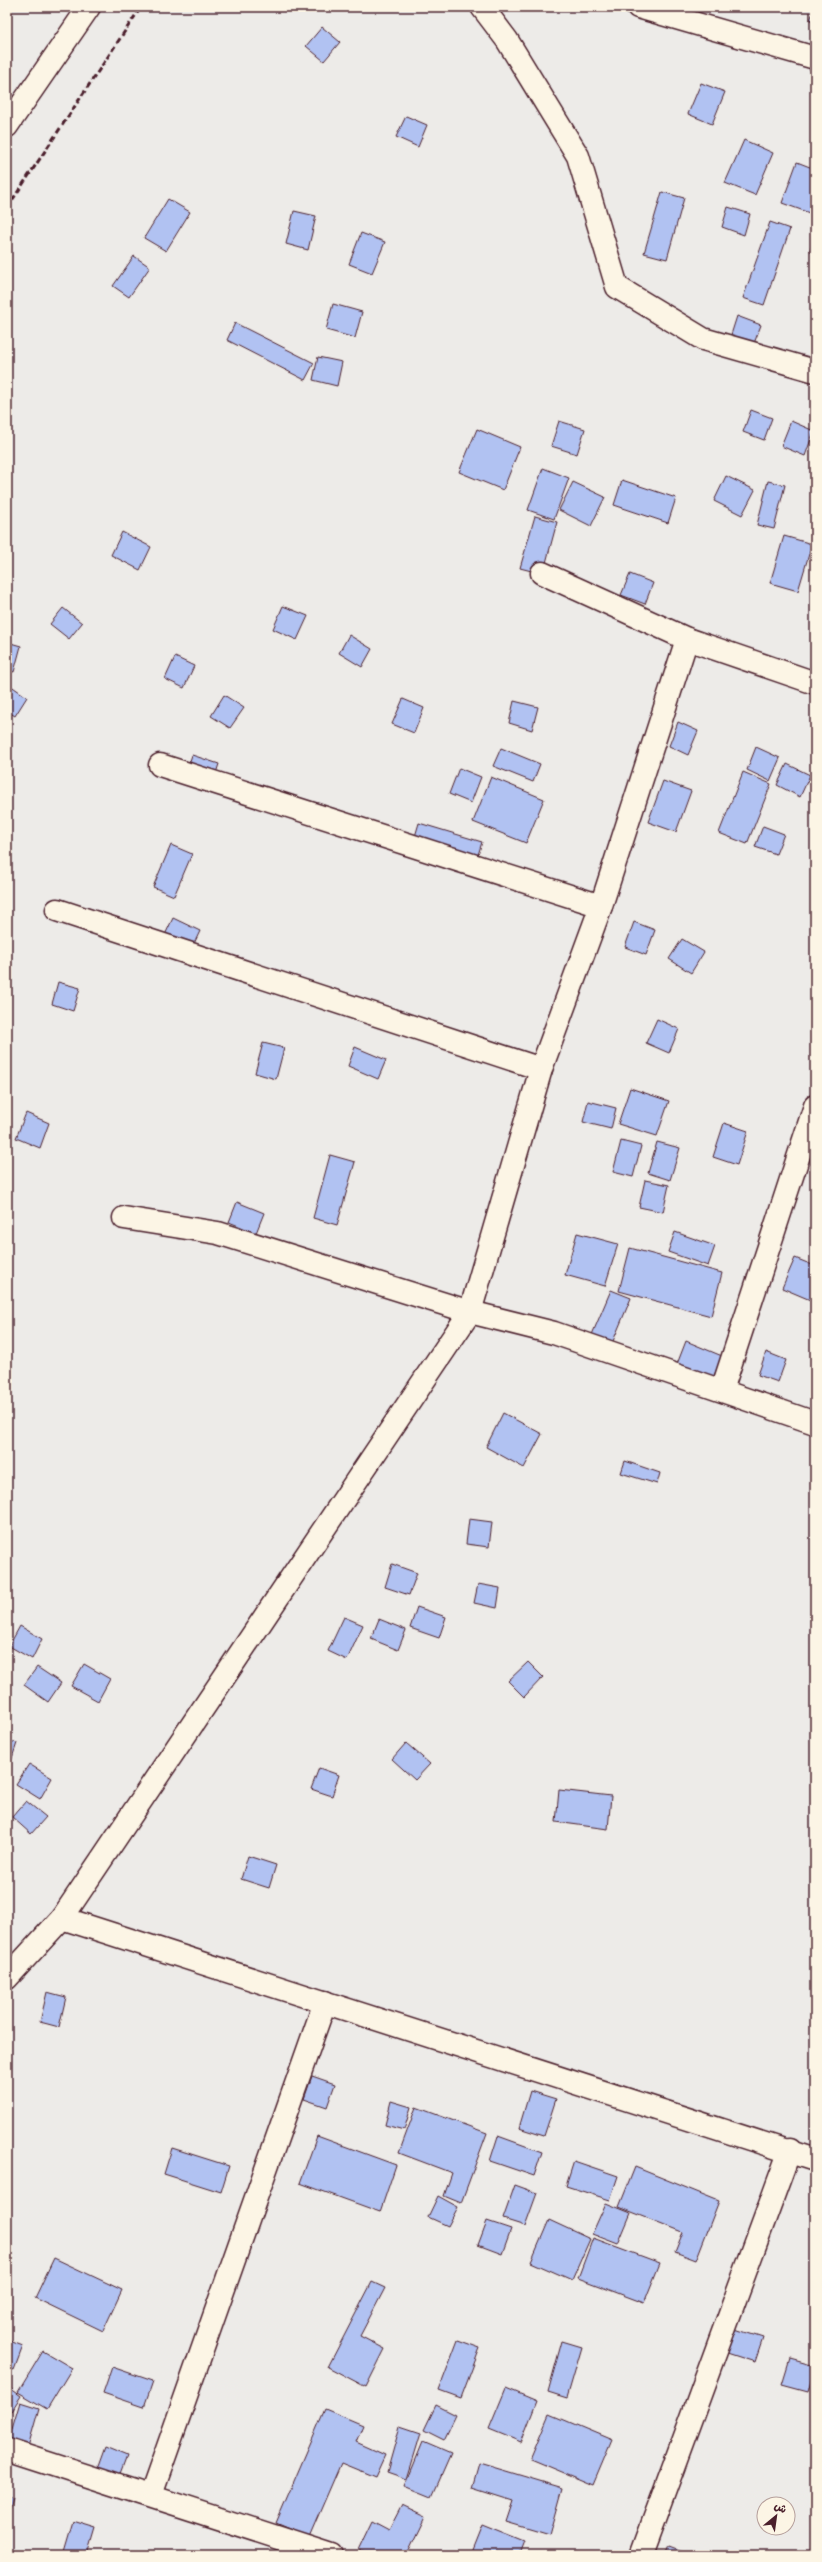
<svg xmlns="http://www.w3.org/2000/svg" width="822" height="2562" font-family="'Indie Flower','Playpen Sans Arabic',sans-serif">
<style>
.building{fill:#b1c2f2;stroke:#4a1f2b}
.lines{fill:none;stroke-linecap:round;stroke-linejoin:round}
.minor-casing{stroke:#4a1f2b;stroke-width:25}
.minor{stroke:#fcf5e5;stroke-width:22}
.rail{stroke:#4a1f2b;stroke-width:3;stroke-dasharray:6 3;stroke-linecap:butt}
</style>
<rect width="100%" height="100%" fill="#edebe8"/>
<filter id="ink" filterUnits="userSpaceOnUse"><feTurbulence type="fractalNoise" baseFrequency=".025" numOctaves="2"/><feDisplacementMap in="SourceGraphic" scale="8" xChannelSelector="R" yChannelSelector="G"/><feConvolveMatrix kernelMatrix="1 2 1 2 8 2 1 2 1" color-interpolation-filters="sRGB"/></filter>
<g filter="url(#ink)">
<!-- building -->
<g class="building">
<path d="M 815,7 L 815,22 L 810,20 Z"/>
<path d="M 322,27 L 340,42 L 324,61 L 306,46 Z"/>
<path d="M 701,83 L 725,92 L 712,124 L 688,114 Z"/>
<path d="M 406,116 L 427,125 L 418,147 L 396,137 Z"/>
<path d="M 744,140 L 773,153 L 755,195 L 725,183 Z"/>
<path d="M 797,162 L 815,169 L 815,215 L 782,203 Z"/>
<path d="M 662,192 L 684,198 L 667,259 L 644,253 Z"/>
<path d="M 168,199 L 190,212 L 166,251 L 144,238 Z"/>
<path d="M 728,207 L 750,214 L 744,235 L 722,227 Z"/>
<path d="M 294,211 L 316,216 L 308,250 L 286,244 Z"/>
<path d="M 770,222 L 790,229 L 764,305 L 743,298 Z"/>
<path d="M 361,233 L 385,242 L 372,273 L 349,264 Z"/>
<path d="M 815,236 L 815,253 L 810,251 Z"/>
<path d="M 134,256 L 150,267 L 129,297 L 113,286 Z"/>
<path d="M 333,304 L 362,312 L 355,338 L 326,330 Z"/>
<path d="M 737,316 L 761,325 L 753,346 L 730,338 Z"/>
<path d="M 235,323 L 314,363 L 305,380 L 227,340 Z"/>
<path d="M 318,357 L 342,362 L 337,386 L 313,380 Z"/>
<path d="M 751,410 L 772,418 L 764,440 L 743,432 Z"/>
<path d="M 559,421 L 585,429 L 577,454 L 551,446 Z"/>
<path d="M 791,421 L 814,431 L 805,456 L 781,446 Z"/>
<path d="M 477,429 L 520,447 L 503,490 L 459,472 Z"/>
<path d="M 543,468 L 569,478 L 554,519 L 528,510 Z"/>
<path d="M 726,476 L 755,490 L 742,515 L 714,501 Z"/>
<path d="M 622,480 L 676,498 L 668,523 L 614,505 Z"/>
<path d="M 768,481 L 785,485 L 774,529 L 757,525 Z"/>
<path d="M 573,482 L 605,497 L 591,526 L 559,510 Z"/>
<path d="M 535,516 L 557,522 L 543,574 L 520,568 Z"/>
<path d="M 122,532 L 151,547 L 140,570 L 111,555 Z"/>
<path d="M 784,536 L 812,544 L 798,591 L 770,583 Z"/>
<path d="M 630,574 L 653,583 L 645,604 L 621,595 Z"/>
<path d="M 283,606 L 308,616 L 297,640 L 273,629 Z"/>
<path d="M 63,608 L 82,623 L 69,639 L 50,624 Z"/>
<path d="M 349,635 L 372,649 L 362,667 L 339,653 Z"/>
<path d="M 7,642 L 21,646 L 14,672 L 7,670 Z"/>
<path d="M 175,657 L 194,666 L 184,688 L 165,679 Z"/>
<path d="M 7,683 L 27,697 L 15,716 L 7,711 Z"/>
<path d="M 224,695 L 244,708 L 230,728 L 211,716 Z"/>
<path d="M 403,699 L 424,708 L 414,733 L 392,724 Z"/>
<path d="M 514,701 L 538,707 L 532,730 L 509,723 Z"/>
<path d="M 678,722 L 698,731 L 688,755 L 669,746 Z"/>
<path d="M 756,747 L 780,758 L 770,781 L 747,770 Z"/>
<path d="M 501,748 L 540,764 L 533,782 L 493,766 Z"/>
<path d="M 192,755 L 219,764 L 212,785 L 185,776 Z"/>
<path d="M 787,764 L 810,775 L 800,797 L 777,785 Z"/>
<path d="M 459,768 L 481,777 L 471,803 L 449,794 Z"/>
<path d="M 743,772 L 771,784 L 747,844 L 719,833 Z"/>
<path d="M 491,777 L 544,799 L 526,843 L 473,822 Z"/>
<path d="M 663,781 L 691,791 L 676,832 L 648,822 Z"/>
<path d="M 419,823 L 482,842 L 474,868 L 411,850 Z"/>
<path d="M 763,826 L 784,834 L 776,854 L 755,847 Z"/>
<path d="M 171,845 L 192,854 L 174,896 L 153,887 Z"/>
<path d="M 173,918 L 200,931 L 191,950 L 164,937 Z"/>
<path d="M 634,922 L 655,930 L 646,955 L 625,947 Z"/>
<path d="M 682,939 L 704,952 L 691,973 L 669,959 Z"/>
<path d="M 58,982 L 80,988 L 73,1011 L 52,1004 Z"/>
<path d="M 657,1019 L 679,1029 L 669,1053 L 646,1043 Z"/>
<path d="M 263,1043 L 284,1048 L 276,1079 L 255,1073 Z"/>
<path d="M 355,1047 L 386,1060 L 378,1079 L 348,1066 Z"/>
<path d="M 630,1088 L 669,1101 L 657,1136 L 618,1124 Z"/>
<path d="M 588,1101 L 616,1108 L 611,1129 L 583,1122 Z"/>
<path d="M 26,1113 L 49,1123 L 40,1148 L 16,1138 Z"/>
<path d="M 724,1123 L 748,1131 L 737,1165 L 713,1157 Z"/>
<path d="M 621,1141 L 641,1146 L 633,1177 L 613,1172 Z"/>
<path d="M 657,1142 L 680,1148 L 670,1180 L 648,1173 Z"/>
<path d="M 330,1155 L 355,1162 L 337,1225 L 313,1218 Z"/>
<path d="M 645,1180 L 669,1185 L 663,1212 L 639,1207 Z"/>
<path d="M 237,1202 L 264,1213 L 256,1233 L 229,1222 Z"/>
<path d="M 675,1232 L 715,1246 L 708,1266 L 668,1252 Z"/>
<path d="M 577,1233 L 618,1244 L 605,1286 L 565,1275 Z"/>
<path d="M 630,1248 L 722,1273 L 711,1316 L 619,1291 Z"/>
<path d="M 795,1258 L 815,1266 L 815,1302 L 782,1288 Z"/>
<path d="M 611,1290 L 631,1298 L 611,1346 L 591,1337 Z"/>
<path d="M 686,1341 L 722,1356 L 708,1391 L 672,1377 Z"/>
<path d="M 766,1352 L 786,1360 L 778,1382 L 758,1375 Z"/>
<path d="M 503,1413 L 542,1434 L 524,1468 L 486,1447 Z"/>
<path d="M 625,1461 L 660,1473 L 657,1484 L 621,1473 Z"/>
<path d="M 469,1519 L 492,1522 L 489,1547 L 466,1544 Z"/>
<path d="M 392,1564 L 417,1573 L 409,1595 L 385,1587 Z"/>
<path d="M 478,1584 L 500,1588 L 497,1608 L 474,1603 Z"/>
<path d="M 417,1607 L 446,1617 L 439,1638 L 410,1628 Z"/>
<path d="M 344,1617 L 363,1625 L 347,1660 L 328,1651 Z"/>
<path d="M 379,1619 L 406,1630 L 398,1650 L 371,1639 Z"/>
<path d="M 20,1626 L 42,1639 L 32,1659 L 9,1646 Z"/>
<path d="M 528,1662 L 543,1677 L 524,1697 L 508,1681 Z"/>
<path d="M 84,1664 L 110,1679 L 98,1701 L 71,1686 Z"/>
<path d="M 37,1667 L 61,1683 L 48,1702 L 24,1685 Z"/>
<path d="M 7,1740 L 17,1743 L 9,1767 L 7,1766 Z"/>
<path d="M 406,1743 L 430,1764 L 415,1780 L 392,1759 Z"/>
<path d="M 29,1764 L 52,1778 L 40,1799 L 16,1784 Z"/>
<path d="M 319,1768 L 339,1775 L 332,1796 L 311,1789 Z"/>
<path d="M 559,1790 L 611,1796 L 608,1829 L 556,1822 Z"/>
<path d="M 26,1801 L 46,1817 L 31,1834 L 12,1817 Z"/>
<path d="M 248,1856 L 276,1865 L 269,1888 L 241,1879 Z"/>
<path d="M 47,1992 L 66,1997 L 59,2027 L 40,2022 Z"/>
<path d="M 312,2076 L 335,2084 L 327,2107 L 304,2099 Z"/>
<path d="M 530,2091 L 556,2099 L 544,2136 L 519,2128 Z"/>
<path d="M 391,2101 L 411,2107 L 404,2130 L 385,2125 Z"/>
<path d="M 416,2107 L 487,2133 L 461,2203 L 444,2196 L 452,2173 L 399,2153 Z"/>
<path d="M 317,2136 L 396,2165 L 380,2212 L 300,2183 Z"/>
<path d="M 498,2136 L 542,2152 L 534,2176 L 490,2161 Z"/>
<path d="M 172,2148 L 229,2166 L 221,2192 L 164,2174 Z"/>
<path d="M 574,2161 L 618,2176 L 610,2200 L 566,2186 Z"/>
<path d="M 635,2167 L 719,2201 L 696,2260 L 675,2252 L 683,2232 L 619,2207 Z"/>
<path d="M 515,2185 L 537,2193 L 525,2226 L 503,2219 Z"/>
<path d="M 438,2196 L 458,2207 L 448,2226 L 428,2217 Z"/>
<path d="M 606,2203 L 631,2213 L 618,2244 L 592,2234 Z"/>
<path d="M 549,2220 L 590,2239 L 572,2280 L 531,2262 Z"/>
<path d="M 487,2221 L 511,2229 L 502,2254 L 478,2245 Z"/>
<path d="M 593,2238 L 660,2263 L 644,2303 L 578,2278 Z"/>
<path d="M 54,2258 L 122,2290 L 103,2331 L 35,2298 Z"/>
<path d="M 372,2282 L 385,2288 L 360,2336 L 385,2349 L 366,2387 L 328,2367 Z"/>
<path d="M 735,2329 L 763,2338 L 755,2362 L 727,2353 Z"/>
<path d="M 7,2340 L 23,2346 L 14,2370 L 7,2367 Z"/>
<path d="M 458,2340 L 480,2348 L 461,2398 L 439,2390 Z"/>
<path d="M 562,2341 L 582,2347 L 567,2398 L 548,2392 Z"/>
<path d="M 43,2351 L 72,2368 L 47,2409 L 18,2392 Z"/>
<path d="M 790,2359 L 815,2366 L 808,2392 L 782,2385 Z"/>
<path d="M 112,2367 L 153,2381 L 144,2407 L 103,2393 Z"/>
<path d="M 7,2386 L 21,2396 L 8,2416 L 7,2415 Z"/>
<path d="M 506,2388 L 537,2401 L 521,2442 L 489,2429 Z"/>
<path d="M 20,2402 L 39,2408 L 26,2454 L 7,2446 Z"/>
<path d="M 436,2405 L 456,2415 L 444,2440 L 424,2430 Z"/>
<path d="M 325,2409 L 363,2425 L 356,2442 L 385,2455 L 375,2477 L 341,2463 L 309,2537 L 276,2523 Z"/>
<path d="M 550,2414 L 612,2440 L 593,2485 L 531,2459 Z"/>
<path d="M 400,2426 L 421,2433 L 407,2479 L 387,2472 Z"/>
<path d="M 423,2442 L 451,2454 L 432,2497 L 405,2486 Z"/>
<path d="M 105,2447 L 127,2456 L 118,2480 L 96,2472 Z"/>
<path d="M 479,2463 L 563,2488 L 550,2535 L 506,2522 L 513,2501 L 472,2488 Z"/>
<path d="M 7,2496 L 13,2498 L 7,2519 Z"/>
<path d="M 402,2505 L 425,2516 L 406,2555 L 369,2555 L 358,2550 L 372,2521 L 389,2530 Z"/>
<path d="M 73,2521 L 96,2528 L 88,2555 L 63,2555 Z"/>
<path d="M 482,2525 L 524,2542 L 519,2555 L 470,2555 Z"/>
<path d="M 668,2546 L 692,2555 L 664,2555 Z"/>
</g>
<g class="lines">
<defs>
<g id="minor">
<path d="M 482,7 L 507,40 L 578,156 L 617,287 L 703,339 L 815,371"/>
<path d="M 638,7 L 815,58"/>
<path d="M 7,126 L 89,7"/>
<path d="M 542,573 L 687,639 L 815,683"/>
<path d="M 687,639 L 601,906 L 541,1069 L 470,1312 L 62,1918 L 815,2160"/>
<path d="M 160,765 L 601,906"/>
<path d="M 57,910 L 541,1069"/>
<path d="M 124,1218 L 218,1233 L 470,1312 L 554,1333 L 815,1423"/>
<path d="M 722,1390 L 815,1106"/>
<path d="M 7,1978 L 62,1918"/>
<path d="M 7,2450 L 332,2555"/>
<path d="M 151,2495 L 325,2002"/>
<path d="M 641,2555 L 790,2150"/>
</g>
</defs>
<!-- minor casing -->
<use href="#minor" class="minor-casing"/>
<!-- minor -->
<use href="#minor" class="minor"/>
<!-- rail -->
<path class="rail" d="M 7,208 L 141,7"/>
</g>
</g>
<!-- margin -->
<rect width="822" height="2562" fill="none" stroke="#fcf5e5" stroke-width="24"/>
<rect x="12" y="12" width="798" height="2538" fill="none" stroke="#4a1f2b" stroke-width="1.5" filter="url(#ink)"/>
<!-- north arrow -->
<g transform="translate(776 2516) rotate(29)"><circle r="19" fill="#fcf5e5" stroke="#b59f9b"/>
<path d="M0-3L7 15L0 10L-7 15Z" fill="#4a1f2b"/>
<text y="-6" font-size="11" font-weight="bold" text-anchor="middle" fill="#4a1f2b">ش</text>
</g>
</svg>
